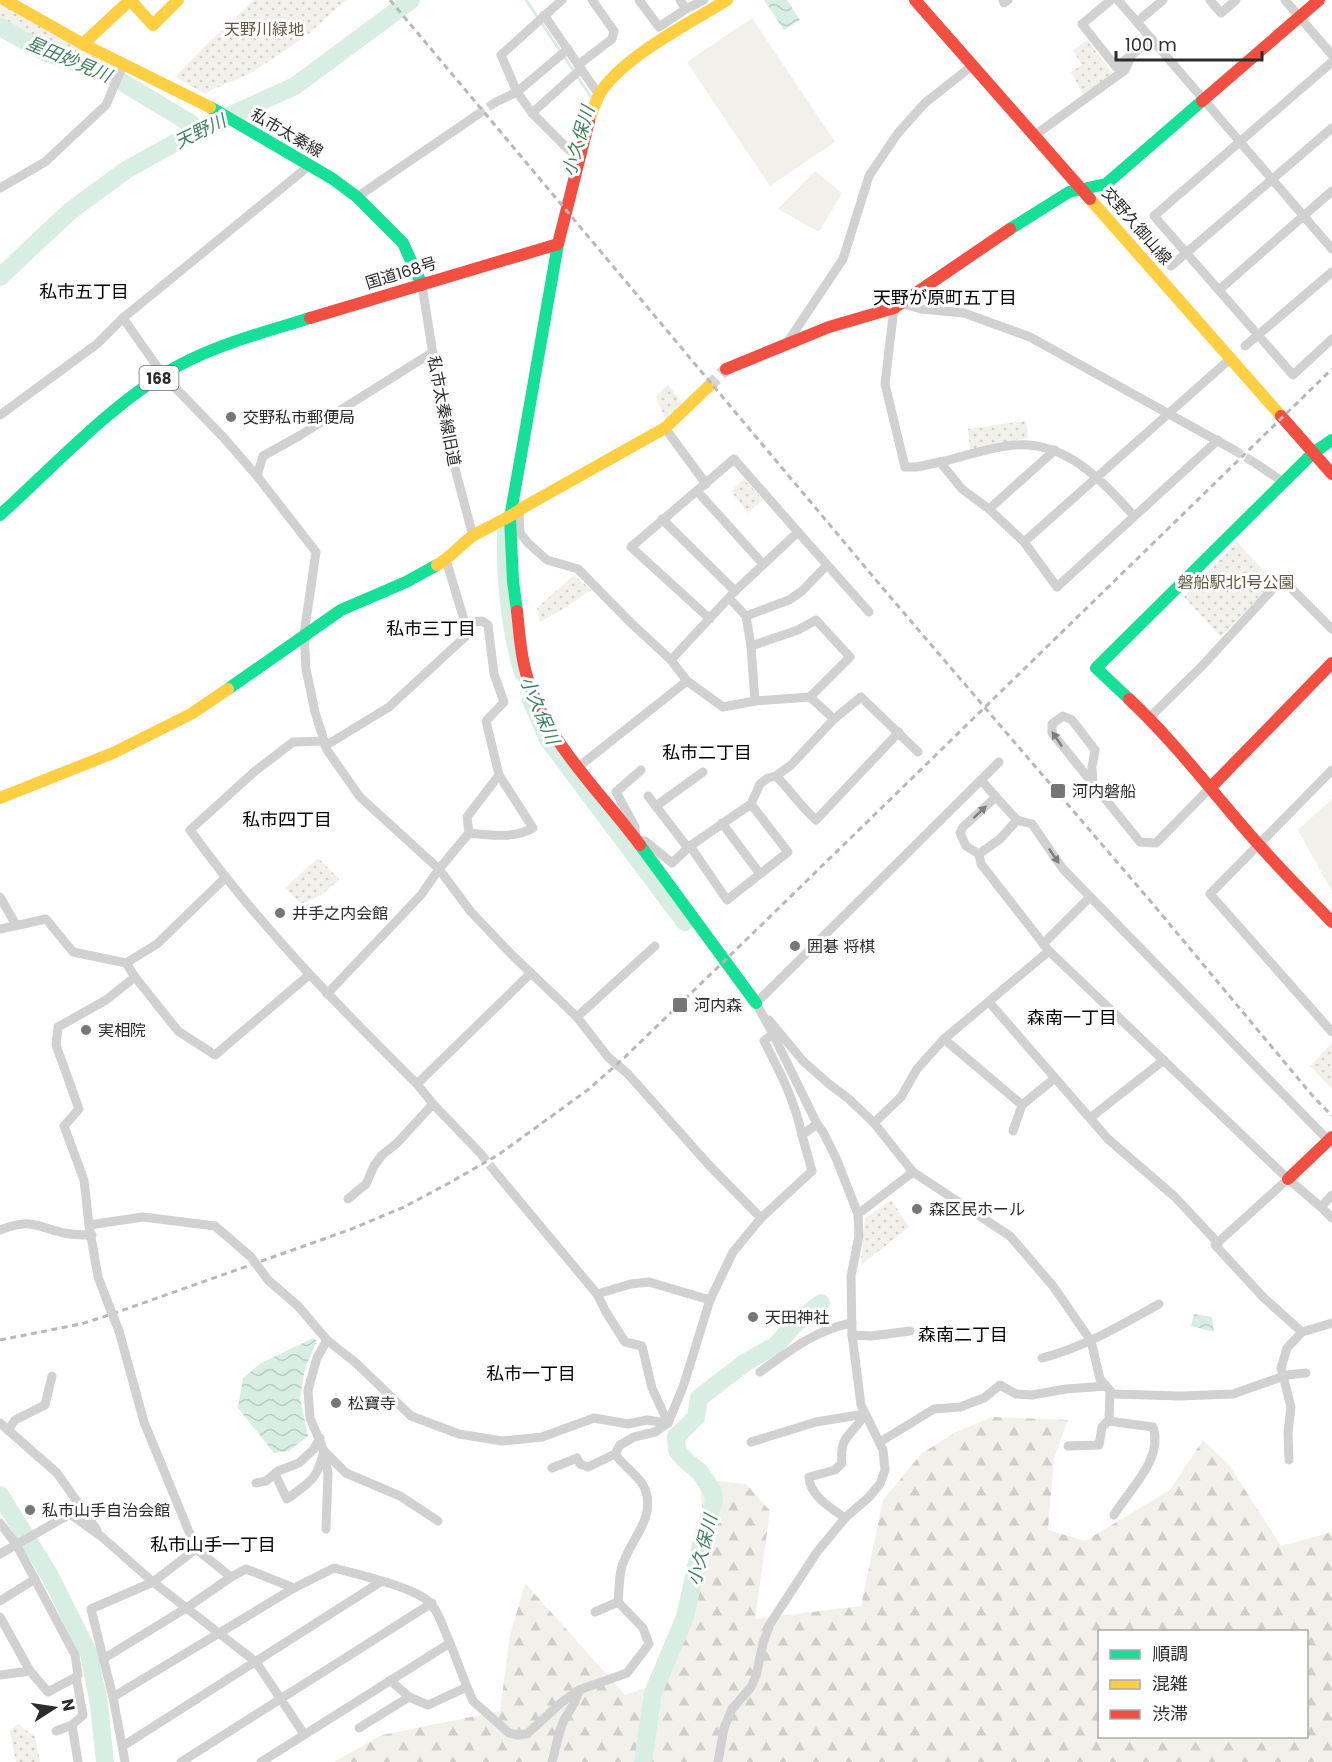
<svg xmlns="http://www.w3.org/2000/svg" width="1332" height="1762" font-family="Poppins,'Noto Sans JP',sans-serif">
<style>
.grass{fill:url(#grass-dots)}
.forest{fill:url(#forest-firs);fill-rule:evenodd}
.pitch{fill:#f2f0eb}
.water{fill:url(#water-waves)}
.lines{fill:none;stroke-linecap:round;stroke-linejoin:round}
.stream{stroke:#d8eee4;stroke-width:3}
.river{stroke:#d8eee4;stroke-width:18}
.street-tunnel{stroke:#d5d5d5;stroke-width:9;stroke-dasharray:9 4.5;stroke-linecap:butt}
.secondary-tunnel{stroke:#d5d5d5;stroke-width:12;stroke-dasharray:12 6;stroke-linecap:butt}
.street{stroke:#d1d1d1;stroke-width:9}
.fast{stroke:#16e098;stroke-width:12}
.slow{stroke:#ffcf43;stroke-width:12}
.jam{stroke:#f24e42;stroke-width:12}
.rail{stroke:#b8b8b8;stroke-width:3;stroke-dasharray:6 4.5;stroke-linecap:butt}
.street-bridge{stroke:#d1d1d1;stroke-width:9}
.oneway{fill:#7e7e7e}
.poi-dot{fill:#767676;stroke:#fff;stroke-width:2}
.labels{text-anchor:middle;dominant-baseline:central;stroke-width:6;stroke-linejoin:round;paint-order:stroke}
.shield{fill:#fff;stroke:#6b6b6b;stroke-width:1.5}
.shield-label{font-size:15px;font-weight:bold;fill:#2c2c2c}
.park-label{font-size:16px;fill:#63573d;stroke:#fff}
.street-label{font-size:16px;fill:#2c2c2c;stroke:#fff}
.poi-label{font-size:16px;fill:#2c2c2c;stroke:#fff;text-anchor:start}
.water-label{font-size:18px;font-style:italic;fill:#408063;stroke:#fff}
.neighbourhood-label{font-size:18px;fill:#000;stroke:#fff}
</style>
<defs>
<pattern id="grass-dots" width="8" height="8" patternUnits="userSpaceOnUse" patternTransform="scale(1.5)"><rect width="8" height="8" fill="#f2f0eb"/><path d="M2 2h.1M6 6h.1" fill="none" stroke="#d0ceca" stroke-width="1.8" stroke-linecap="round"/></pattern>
<pattern id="forest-firs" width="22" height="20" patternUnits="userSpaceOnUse" patternTransform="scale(1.5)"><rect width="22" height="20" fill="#f2f0eb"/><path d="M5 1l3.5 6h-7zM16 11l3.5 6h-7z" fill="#d0ceca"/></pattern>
<pattern id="water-waves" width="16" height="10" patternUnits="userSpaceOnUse" patternTransform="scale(1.5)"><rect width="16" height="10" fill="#d8eee4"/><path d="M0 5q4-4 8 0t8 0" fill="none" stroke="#baccc4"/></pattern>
</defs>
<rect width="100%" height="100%" fill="#fff"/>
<!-- grass -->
<g class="grass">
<path d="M 254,0 L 346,0 L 305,37 L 251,73 L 204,93 L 175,77 L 208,43 Z"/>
<path d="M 0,3 L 106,61 L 114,68 L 113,72 L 51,51 L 0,22 Z"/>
<path d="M 1087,40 L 1113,74 L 1084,96 L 1071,72 L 1082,65 L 1073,50 Z"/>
<path d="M 668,384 L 682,403 L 666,420 L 656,397 Z"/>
<path d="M 1026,421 L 1028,438 L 970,449 L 968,429 Z"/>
<path d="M 744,479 L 763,500 L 748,513 L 731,491 Z"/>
<path d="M 1237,542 L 1274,582 L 1221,637 L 1184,597 Z"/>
<path d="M 574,575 L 591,590 L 568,606 L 540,622 L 537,608 Z"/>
<path d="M 318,858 L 339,879 L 323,894 L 301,904 L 285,888 Z"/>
<path d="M 1332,1043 L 1332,1089 L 1310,1066 Z"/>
<path d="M 891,1200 L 909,1227 L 861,1265 L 865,1218 Z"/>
<path d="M 18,1724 L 35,1737 L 40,1762 L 16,1762 L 10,1731 Z"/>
</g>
<!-- forest -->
<path class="forest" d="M 992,1417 L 1068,1420 L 1054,1458 L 1048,1530 L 1085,1541 L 1170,1490 L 1203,1440 L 1229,1465 L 1281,1546 L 1332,1532 L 1332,1762 L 334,1762 L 382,1735 L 500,1711 L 510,1636 L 525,1583 L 625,1695 L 665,1682 L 689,1562 L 703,1513 L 699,1479 L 746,1484 L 770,1511 L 755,1619 L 861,1606 L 883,1500 L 921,1454 L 956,1432 ZM 1100,1632 L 1306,1632 L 1306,1736 L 1100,1736 Z"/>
<!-- pitch -->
<g class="pitch">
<path d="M 752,18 L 835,142 L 770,186 L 687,62 Z"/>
<path d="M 815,171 L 842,193 L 819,232 L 778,209 Z"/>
<path d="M 1332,799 L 1332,890 L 1331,890 L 1298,830 Z"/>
</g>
<!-- water -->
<g class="water">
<path d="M 764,0 L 787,0 L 800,20 L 784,30 Z"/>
<path d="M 1194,1314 L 1212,1317 L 1214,1332 L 1191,1326 Z"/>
<path d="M 313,1338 L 317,1341 L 305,1368 L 300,1398 L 308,1436 L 289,1451 L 274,1453 L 238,1408 L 243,1378 L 261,1363 Z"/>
</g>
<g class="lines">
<!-- stream -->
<path class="stream" d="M 526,0 L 591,97"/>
<!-- river -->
<g class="river">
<path d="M 0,27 L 47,53 L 107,73 L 190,123 L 198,130"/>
<path d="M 0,277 L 69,212 L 126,170 L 198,130 L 295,86 L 411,0"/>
<path d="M 506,530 C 505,579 509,626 523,673"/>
<path d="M 531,700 L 548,739 L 685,922"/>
<path d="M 0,1495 L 49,1574 L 89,1654 L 99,1704 L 105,1762"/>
<path d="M 643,1762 L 653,1693 L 685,1617 L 703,1536 L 714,1501 L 713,1492 L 700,1472 L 684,1459 L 677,1450 L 676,1437 L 696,1417 L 699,1398 L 746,1362 L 776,1345 L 796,1323 L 821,1303"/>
</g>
<!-- street-tunnel -->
<g class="street-tunnel">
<path d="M 477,115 L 496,102"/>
<path d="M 1234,450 L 1255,463"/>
<path d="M 481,1154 L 496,1173"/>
</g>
<!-- secondary-tunnel -->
<path class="secondary-tunnel" d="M 708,387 L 726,369"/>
<!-- street -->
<g class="street">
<path d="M 639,0 L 659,27 L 686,9 L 680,0"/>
<path d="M 1003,0 L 1004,3 L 1008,0"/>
<path d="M 1111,0 L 1082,24 L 1116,67 L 1152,39"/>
<path d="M 1118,0 L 1332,249"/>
<path d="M 1210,0 L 1221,13 L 1236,0"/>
<path d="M 1285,0 L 1332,55"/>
<path d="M 686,9 L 704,0"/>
<path d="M 544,15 L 599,95"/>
<path d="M 1137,22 L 1163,0"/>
<path d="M 568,49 L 517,92 L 532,113 L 581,69"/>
<path d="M 1332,62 L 1154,216 L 1293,375 L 1332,339"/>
<path d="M 578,65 L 612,39 L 614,31 L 592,0"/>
<path d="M 496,102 L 517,92 L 501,55 L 562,0"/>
<path d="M 532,113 L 569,150"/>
<path d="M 1035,135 L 1125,70 L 1131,57"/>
<path d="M 310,165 L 123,318 L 163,375 L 224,438 L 257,476 L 316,552 L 304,634 L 306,669 L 315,712 L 327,750 L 360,797 L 439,869 L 471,912 L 512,955 L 577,1017 L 608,1057 L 628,1074 L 708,1164 L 761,1218 L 812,1171 L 802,1135 L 817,1124"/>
<path d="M 0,188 L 45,162 L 106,105 L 124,63"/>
<path d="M 357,197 L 477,115"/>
<path d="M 1171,266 L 1332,128"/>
<path d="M 422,285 L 445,431 L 473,536"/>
<path d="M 1219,290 L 1332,191"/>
<path d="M 900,303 L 921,309 L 964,313 L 1030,337 L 1234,450"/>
<path d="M 894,308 L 885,384 L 905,467 L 917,467 L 940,462"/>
<path d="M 787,343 L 843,259 L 869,176 L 898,133 L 925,103 L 973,65"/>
<path d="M 1245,346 L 1332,272"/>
<path d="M 0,415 L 97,344 L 123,318"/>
<path d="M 665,428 L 706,484"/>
<path d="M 1255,463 L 1283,482"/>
<path d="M 257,476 L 263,456 L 299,436 L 433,352"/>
<path d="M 697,491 L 763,564"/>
<path d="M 989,509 L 1055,450"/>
<path d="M 519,511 L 520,533 L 528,543 L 547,560 L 578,569 L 630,622 L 671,660"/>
<path d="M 1134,516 C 1102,481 1068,442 1016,445 C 994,446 962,457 940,462 L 962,489 L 989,509 L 1024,542 L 1057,587 L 1218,440"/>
<path d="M 662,519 L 735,591"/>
<path d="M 798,532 L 869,612"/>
<path d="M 1024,542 L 1231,358"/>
<path d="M 729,598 L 746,616 L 751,646"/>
<path d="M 746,616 L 789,600 L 802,591 L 827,565"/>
<path d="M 710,619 L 631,547 L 734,459 L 798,532 L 735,591 L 671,660 L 687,681 L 723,707 L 755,701 L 810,697 L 834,719"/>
<path d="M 465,623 L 482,621 L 488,625 L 494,674 L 504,702 L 486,721 L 499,775 L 533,828 C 514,839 490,835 469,833"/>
<path d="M 755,701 L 751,646 L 798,630 L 816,620 L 850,657 L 810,697"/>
<path d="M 1149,718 L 1202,666 L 1282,579 L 1332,629"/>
<path d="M 324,741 L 293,742 L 254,772 L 190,830 C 257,923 336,1004 417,1084 L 433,1104 L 481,1154"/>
<path d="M 325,746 L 389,707 L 466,636 L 465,623 L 446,560"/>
<path d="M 577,768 L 687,681"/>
<path d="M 641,770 L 616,792 L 635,827 L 636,840 L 645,841 L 672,863 L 690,846 L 751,804 L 760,784 L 768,778 L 776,776 L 791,765 L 834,719 L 861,697 L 918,752"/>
<path d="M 1332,770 L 1210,894 L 1332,1032"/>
<path d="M 776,776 C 791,791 801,807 816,820 L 899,732"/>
<path d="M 981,780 L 999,762"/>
<path d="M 1093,785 L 1092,767 L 1095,750 L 1072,720 L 1063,716 L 1052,724 L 1052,733 L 1140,842 L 1156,843 L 1211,787"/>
<path d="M 648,796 L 688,848"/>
<path d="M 656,806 L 703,772"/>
<path d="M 1017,820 L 1032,824 L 1063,869 L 1328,1140"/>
<path d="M 722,823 L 760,874"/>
<path d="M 690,846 L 727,900 L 788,852 L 751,804"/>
<path d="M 979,854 L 1000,839 L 1017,820 L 996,797 L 963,827 L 960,833 L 966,846 L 979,854 L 981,864 L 1049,951 L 1288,1179 L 1321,1207 L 1332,1218"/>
<path d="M 0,897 L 16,925"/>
<path d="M 0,929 L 46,919 L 73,952 L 126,963 L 135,977 L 178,1031 L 215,1055 L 309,975"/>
<path d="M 1043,944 L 1090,897"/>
<path d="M 126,963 L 157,944 L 225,878"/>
<path d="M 327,994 L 421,895 L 439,869 L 469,833 L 467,817 L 499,775"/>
<path d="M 989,1002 L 1108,1139 L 1175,1197 L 1218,1243"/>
<path d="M 577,1017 L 655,946"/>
<path d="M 769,1020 L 803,1061 L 829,1084 L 849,1099 L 874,1123 L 913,1172 L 1010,1236 L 1053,1286 L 1091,1341 L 1100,1379 L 1113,1394 L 1180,1396 L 1233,1394 L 1287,1375 L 1306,1373"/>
<path d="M 773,1034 L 764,1041 C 780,1072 795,1101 802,1135"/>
<path d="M 944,1039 L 1022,1105"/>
<path d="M 417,1084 L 531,973"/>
<path d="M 1090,1118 L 1164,1060"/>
<path d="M 874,1123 L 901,1097 L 917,1069 L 944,1039 L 1049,951"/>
<path d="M 1013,1131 L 1022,1105 L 1055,1078"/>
<path d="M 496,1173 L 597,1294 L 631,1284 L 649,1282 L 710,1300"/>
<path d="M 1288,1179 L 1215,1245 L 1264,1298 L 1302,1332"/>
<path d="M 348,1199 L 366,1184 L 374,1166 L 382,1155 L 397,1143 L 433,1104"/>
<path d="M 1321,1207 L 1332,1195"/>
<path d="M 858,1214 L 913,1172"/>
<path d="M 89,1225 L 143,1217 L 215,1226 L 251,1257"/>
<path d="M 0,1230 C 33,1218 33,1226 64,1233 C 73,1235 83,1235 92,1235"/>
<path d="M 268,1280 L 298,1306 L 327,1340 L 356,1363 L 411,1416 L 459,1434 L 502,1441 L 542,1437 L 594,1418 L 628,1424 L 647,1420 L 668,1423"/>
<path d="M 597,1294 L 606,1312 L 625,1342 L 642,1346 L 652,1388 L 668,1423"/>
<path d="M 106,1298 L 98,1277 L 89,1225 L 84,1180 L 64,1126 L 79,1109 L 56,1045 L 58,1027 L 106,1000 L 135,977"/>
<path d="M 119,1331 L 144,1422 L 196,1549 L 231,1577 L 246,1569 L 294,1588"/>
<path d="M 852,1335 L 871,1336 L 910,1331"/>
<path d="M 327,1340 L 317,1358 L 308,1390 L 310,1418 L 324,1451 L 346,1473 L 400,1496 L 438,1521"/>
<path d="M 1042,1358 C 1085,1347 1121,1325 1159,1304"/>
<path d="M 760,1372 C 789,1351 817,1329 852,1323"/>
<path d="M 1108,1421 L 1153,1427 C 1164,1459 1128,1491 1114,1515"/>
<path d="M 0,1423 L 8,1430 L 15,1420 L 45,1405 L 52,1376"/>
<path d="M 8,1430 L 57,1473 L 97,1530"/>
<path d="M 751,1442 L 816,1422 L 865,1414"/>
<path d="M 880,1442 L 934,1409 L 960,1407 L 984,1398 L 1000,1385 L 1016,1394 L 1032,1395 L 1066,1389 L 1106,1386"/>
<path d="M 1068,1446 L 1099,1445 L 1102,1427 L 1109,1420 L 1110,1391"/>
<path d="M 325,1455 L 328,1473 L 326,1529"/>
<path d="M 1289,1460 L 1288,1432 L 1291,1407 L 1281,1368 L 1287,1348 L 1302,1332 L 1332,1323"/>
<path d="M 552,1468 L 577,1458 L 580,1464 L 588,1467 L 615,1454"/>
<path d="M 275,1474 L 287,1499 C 310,1482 317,1480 324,1451"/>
<path d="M 256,1483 L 266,1481 L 278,1471 L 299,1463 L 314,1449 L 320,1438"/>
<path d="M 845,1518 C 832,1509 809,1495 809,1477 L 835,1470 L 842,1463 C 839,1435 852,1436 865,1414"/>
<path d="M 0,1523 L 16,1544 L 75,1655 L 78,1675 L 76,1677"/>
<path d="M 0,1554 L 70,1514 L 102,1537 L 153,1582 L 196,1549"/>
<path d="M 0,1601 L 35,1579"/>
<path d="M 595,1612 L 618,1602"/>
<path d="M 0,1617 L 30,1671 L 0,1675"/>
<path d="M 103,1659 L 188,1607 L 231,1577"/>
<path d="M 30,1671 L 48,1692 L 76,1677 L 83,1715 L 72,1725 L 78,1762"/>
<path d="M 390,1680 L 409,1697 L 428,1705 L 467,1687 L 450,1643"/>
<path d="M 467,1687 L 473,1701 L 509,1733 L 518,1735 L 527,1734 L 562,1702 L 579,1690 L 627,1673 L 649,1644 L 643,1628 L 618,1602 C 619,1592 619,1580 621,1570 C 627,1542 657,1520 645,1489 C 640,1476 623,1466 615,1454 L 620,1445 L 634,1437 L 655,1432 L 668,1423 L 683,1387 L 710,1300 L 733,1252 L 761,1218"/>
<path d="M 113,1697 L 294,1588 L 334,1568 C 356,1574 414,1587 429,1602 C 439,1611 444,1631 450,1643 L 261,1762"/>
<path d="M 359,1728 L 409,1697"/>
<path d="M 56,1731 L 72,1725"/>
<path d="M 123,1746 L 382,1581"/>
<path d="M 125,1762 L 113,1697 L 91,1609 L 153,1582 L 256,1662 L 304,1734"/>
<path d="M 181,1762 L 432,1603"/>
<path d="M 552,1762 C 556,1748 558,1733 564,1720 C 571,1707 575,1706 579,1690"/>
<path d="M 718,1762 L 724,1728 L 732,1709 L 751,1687 L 756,1676 L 763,1643 L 770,1624 L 817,1552 L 846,1517 L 869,1497 L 880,1484 L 885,1470 L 883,1450 L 861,1405 L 852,1335 L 851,1276 L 859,1236 L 858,1214 L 836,1158 L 823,1132 L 817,1124 L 773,1034 L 756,1003 L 981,780 L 996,797"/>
</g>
<!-- fast -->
<g class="fast">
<path d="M 210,107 L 333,179 L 357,197 L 403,243 L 422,285"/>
<path d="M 1010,229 L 1069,192 L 1106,184 L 1202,101"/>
<path d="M 0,515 C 54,466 113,402 176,367 C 218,344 265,332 310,318"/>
<path d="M 517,611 L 513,581 L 510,518 L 558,244"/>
<path d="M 228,689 L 341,610 L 406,582 L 437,565"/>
<path d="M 1129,699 L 1096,668 L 1313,453 L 1332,440"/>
<path d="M 640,845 L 756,1003"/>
</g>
<!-- slow -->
<g class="slow">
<path d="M 5,0 L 83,44 L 210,107"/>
<path d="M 83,44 L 130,0 L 153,25 L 178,0"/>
<path d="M 589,121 C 592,113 595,103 599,95 C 620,58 690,23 727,0"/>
<path d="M 1090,199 L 1281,416"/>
<path d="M 437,565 C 451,557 461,544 474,535 C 491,525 508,519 524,507 L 665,428 L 708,387"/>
<path d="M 0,798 L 113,753 L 191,714 L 228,689"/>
</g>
<!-- jam -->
<g class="jam">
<path d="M 915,0 L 1090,199"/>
<path d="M 1202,101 L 1319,0"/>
<path d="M 310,318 L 558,244 L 589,121"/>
<path d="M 726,369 L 829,327 L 894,308 L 1010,229"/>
<path d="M 1281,416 L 1332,474"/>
<path d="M 517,611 C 519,629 520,647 524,665 C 540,737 598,788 640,845"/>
<path d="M 1129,699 C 1177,744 1216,797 1260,846 C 1283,872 1308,897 1332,922"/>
<path d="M 1211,787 L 1332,663"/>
<path d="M 1288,1179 L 1332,1137"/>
</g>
<!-- rail -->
<g class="rail">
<path d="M 390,0 L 886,592 L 1152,903 L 1311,1094 L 1332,1116"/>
<path d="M 0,1340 L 81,1324 L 115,1313 L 349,1230 L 404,1207 L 449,1183 L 498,1155 L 589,1089 L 625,1057 L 748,938 L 1332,369"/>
</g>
<!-- street-bridge -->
<g class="street-bridge">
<path d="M 251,1257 L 268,1280"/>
<path d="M 106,1298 L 119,1331"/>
</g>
</g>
<!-- one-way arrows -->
<defs><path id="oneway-solid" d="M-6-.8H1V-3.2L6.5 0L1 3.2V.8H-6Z" transform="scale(1.5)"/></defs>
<g class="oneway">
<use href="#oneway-solid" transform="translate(1057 739) rotate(-124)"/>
<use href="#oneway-solid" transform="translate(980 812) rotate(-43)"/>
<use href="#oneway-solid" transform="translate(1054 856) rotate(56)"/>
</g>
<!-- markers -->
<g class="poi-dot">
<circle cx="231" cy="417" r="6"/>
<rect x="1050" y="783" width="16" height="16" rx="3"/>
<circle cx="280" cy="913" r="6"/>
<circle cx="795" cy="946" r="6"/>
<rect x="672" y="997" width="16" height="16" rx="3"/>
<circle cx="86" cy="1030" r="6"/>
<circle cx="917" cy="1209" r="6"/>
<circle cx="753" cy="1317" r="6"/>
<circle cx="336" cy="1403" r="6"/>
<circle cx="30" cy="1510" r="6"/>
</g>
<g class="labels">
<!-- shield labels -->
<rect class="shield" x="139.5" y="366" width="39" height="24" rx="4.5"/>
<g class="shield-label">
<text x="159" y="378">168</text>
</g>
<!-- park labels -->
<g class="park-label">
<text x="264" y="29">天野川緑地</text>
<text x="1236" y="582">磐船駅北1号公園</text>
</g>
<!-- street labels -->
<g class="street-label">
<text transform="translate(287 133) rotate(30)">私市太秦線</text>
<text transform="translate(1137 226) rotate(49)">交野久御山線</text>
<text transform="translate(401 273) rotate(-17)">国道168号</text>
<text transform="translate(444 411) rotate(79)">私市太秦線旧道</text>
</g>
<!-- poi labels -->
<g class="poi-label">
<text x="243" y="417">交野私市郵便局</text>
<text x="1072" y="791">河内磐船</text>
<text x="292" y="913">井手之内会館</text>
<text x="807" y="946">囲碁 将棋</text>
<text x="694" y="1005">河内森</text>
<text x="98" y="1030">実相院</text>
<text x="929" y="1209">森区民ホール</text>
<text x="765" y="1317">天田神社</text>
<text x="348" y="1403">松寶寺</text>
<text x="42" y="1510">私市山手自治会館</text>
</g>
<!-- water labels -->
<g class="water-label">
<text transform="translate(69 59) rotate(23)">星田妙見川</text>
<text transform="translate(200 131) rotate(-26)">天野川</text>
<text transform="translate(578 141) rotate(-74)">小久保川</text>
<text transform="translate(540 710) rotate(67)">小久保川</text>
<text transform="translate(702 1550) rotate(-76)">小久保川</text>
</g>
<!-- neighbourhood labels -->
<g class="neighbourhood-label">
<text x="84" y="291">私市五丁目</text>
<text x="945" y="297">天野が原町五丁目</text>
<text x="431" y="628">私市三丁目</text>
<text x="707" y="752">私市二丁目</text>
<text x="287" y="819">私市四丁目</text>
<text x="1072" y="1017">森南一丁目</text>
<text x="963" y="1334">森南二丁目</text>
<text x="531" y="1373">私市一丁目</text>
<text x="213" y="1544">私市山手一丁目</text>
</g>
</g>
<!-- legend -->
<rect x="1098" y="1630" width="210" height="108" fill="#ffffff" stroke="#ababab" stroke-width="1.5"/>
<rect x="1110" y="1650" width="30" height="9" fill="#16e098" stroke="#ababab" stroke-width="1.5"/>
<text x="1152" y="1660" font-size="18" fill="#2c2c2c">順調</text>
<rect x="1110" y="1680" width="30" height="9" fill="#ffcf43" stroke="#ababab" stroke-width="1.5"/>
<text x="1152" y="1690" font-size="18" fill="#2c2c2c">混雑</text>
<rect x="1110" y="1710" width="30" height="9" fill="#f24e42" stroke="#ababab" stroke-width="1.5"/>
<text x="1152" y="1720" font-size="18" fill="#2c2c2c">渋滞</text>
<!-- north arrow -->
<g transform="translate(54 1708) rotate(78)" stroke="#ffffff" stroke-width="4.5" paint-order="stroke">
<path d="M0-4.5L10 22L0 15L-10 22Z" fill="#2c2c2c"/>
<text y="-9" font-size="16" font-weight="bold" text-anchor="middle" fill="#2c2c2c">N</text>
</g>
<!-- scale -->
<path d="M1116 51v9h146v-9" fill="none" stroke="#2c2c2c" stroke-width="3"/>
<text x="1125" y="51" font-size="18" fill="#2c2c2c" stroke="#ffffff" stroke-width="4.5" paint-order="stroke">100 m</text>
</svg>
